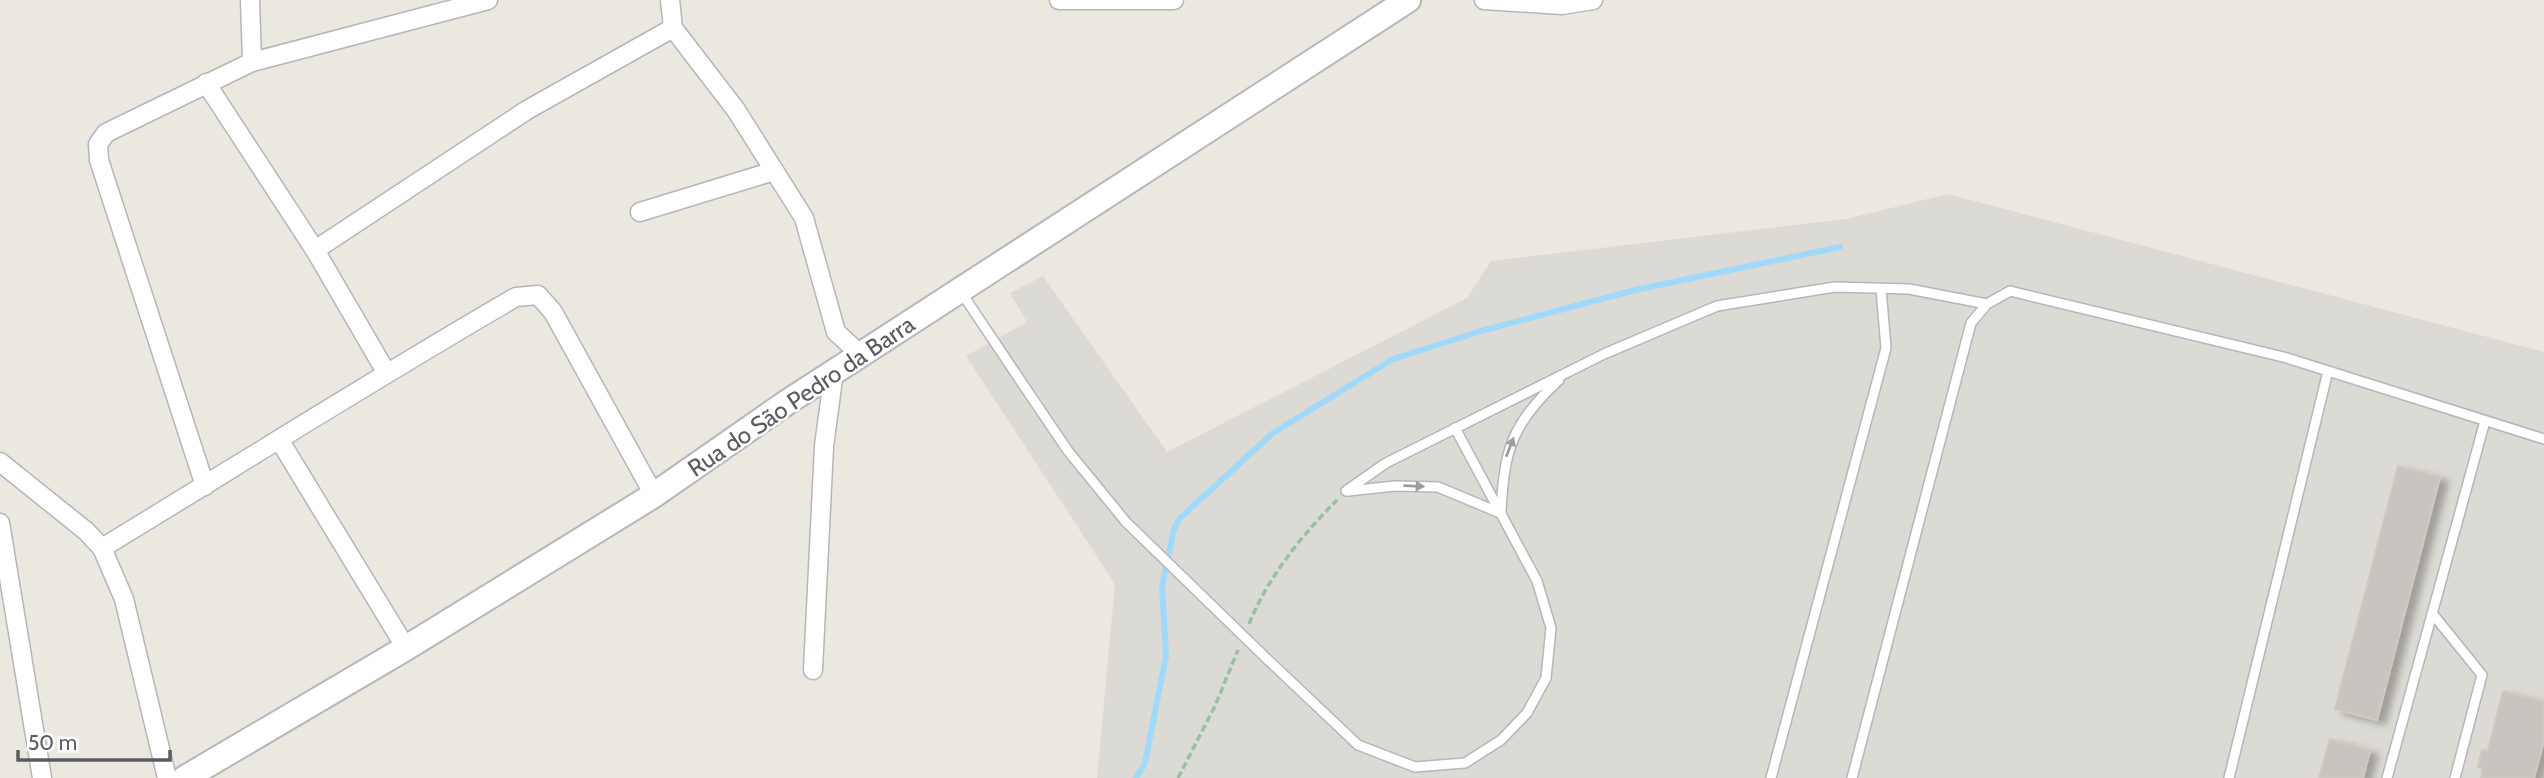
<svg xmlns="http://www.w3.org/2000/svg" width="2544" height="778" font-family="Cabin,sans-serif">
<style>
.industrial{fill:#dcdad4}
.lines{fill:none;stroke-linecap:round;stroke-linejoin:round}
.stream{stroke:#a1d9fa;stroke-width:6}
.building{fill:#c8c4bf;stroke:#cfc9bf;stroke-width:2;filter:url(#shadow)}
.lane-casing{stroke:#b3b6ba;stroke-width:12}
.street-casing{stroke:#b3b6ba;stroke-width:21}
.secondary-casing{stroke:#b4b7bc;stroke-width:28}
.path{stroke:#97c2a0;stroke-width:3.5;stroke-dasharray:7 3.5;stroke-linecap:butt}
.lane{stroke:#fff;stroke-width:9}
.street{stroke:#fff;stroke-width:18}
.secondary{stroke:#fff;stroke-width:24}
.lane-bridge-casing{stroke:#b3b6ba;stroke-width:12;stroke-linecap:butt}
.lane-bridge{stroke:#fff;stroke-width:9}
.oneway{fill:#9b9da0}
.labels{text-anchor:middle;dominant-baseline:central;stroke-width:5;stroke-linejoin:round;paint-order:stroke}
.street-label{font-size:24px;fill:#595c60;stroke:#fff}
</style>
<defs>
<filter id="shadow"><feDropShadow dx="8" dy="4.5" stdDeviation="3.5" flood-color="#0004"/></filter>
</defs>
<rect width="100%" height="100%" fill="#ebe8e0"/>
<!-- industrial -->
<path class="industrial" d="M 1948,194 L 2544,352 L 2544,778 L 1097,778 L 1115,584 L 966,356 L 1027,322 L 1010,293 L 1043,276 L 1167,452 L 1467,298 L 1491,261 L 1846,219 Z"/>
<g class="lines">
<!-- stream -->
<path class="stream" d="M 1136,778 L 1145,763 L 1166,656 L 1162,586 L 1174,529 L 1180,518 L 1273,433 L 1393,359 L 1481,331 L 1635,290 L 1840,247"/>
</g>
<!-- building -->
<g class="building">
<path d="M 2398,466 L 2440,477 L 2377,720 L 2335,709 Z"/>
<path d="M 2503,691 L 2544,702 L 2544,740 L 2534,778 L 2481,778 L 2483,768 L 2478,767 L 2482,750 L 2488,751 Z"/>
<path d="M 2330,739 L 2370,750 L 2363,778 L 2319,778 Z"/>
</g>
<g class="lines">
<defs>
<g id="lane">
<path d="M 961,292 L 1022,383"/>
<path d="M 1346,491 L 1386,463 L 1604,354 L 1717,306 L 1835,287 L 1909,289 L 1987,304"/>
<path d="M 1348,491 L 1395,486 L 1438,487 L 1500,513"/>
<path d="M 1501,512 C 1504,450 1512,423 1559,380"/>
<path d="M 2432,613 L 2482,675 L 2455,778"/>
<path d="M 1266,658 L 1358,745 L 1415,767 L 1465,763 L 1501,740 L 1527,713 L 1546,678 L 1551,628 L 1537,581 L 1455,428"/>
<path d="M 1771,778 L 1886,348 L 1881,289"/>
<path d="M 1852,778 L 1971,323 L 1987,304 L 2010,291 L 2287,358 L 2544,439"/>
<path d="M 2229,778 L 2328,371"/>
<path d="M 2387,778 L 2485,421"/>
</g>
<g id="street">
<path d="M 250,0 L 252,62"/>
<path d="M 670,0 L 673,28 L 736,110 L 804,218 L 836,332 L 861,355"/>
<path d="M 1059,0 L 1174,0"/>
<path d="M 1484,0 L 1562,5 L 1593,0"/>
<path d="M 206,83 L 315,250 L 386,372"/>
<path d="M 640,212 L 774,171"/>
<path d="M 315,250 L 527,110 L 673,28"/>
<path d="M 280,441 L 406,648"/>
<path d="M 0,462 L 86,531 L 102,548 L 124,599 L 167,778"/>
<path d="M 205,486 L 99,160 L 98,144 L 106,133 L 252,62 L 488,0"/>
<path d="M 0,523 L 42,778"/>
<path d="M 102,548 C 240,464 376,378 516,297 L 538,295 L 553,312 L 654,495"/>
<path d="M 813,670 L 824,446 L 834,372"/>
</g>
<path id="secondary" d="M 185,778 L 406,648 L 654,495 L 786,403 L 1408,0"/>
</defs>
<!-- lane casing -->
<use href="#lane" class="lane-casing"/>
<!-- street casing -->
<use href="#street" class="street-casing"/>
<!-- secondary casing -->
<use href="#secondary" class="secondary-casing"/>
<!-- path -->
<g class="path">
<path d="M 1249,624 C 1268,577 1302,535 1337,500"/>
<path d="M 1178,778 L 1215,706 L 1238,650"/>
</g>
<!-- lane -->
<use href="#lane" class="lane"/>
<!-- street -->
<use href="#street" class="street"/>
<!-- secondary -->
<use href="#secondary" class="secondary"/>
<defs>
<path id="lane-bridge" d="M 1022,383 L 1068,451 L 1126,522 L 1266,658"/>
</defs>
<!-- lane-bridge casing -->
<use href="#lane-bridge" class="lane-bridge-casing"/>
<!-- lane-bridge -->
<use href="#lane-bridge" class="lane-bridge"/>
</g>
<!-- one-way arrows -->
<defs><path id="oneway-solid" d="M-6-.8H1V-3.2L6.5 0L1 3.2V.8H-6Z" transform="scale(1.75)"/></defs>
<g class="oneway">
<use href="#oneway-solid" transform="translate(1510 447) rotate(-69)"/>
<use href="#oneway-solid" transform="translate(1414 486) rotate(2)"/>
</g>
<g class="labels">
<!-- street labels -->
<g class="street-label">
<text transform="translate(801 396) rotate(-34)">Rua do São Pedro da Barra</text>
</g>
</g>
<!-- scale -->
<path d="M18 750v10h152v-10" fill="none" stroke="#595c60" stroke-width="3.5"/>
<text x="28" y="750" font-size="21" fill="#595c60" stroke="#ffffff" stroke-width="5" paint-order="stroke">50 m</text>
</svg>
